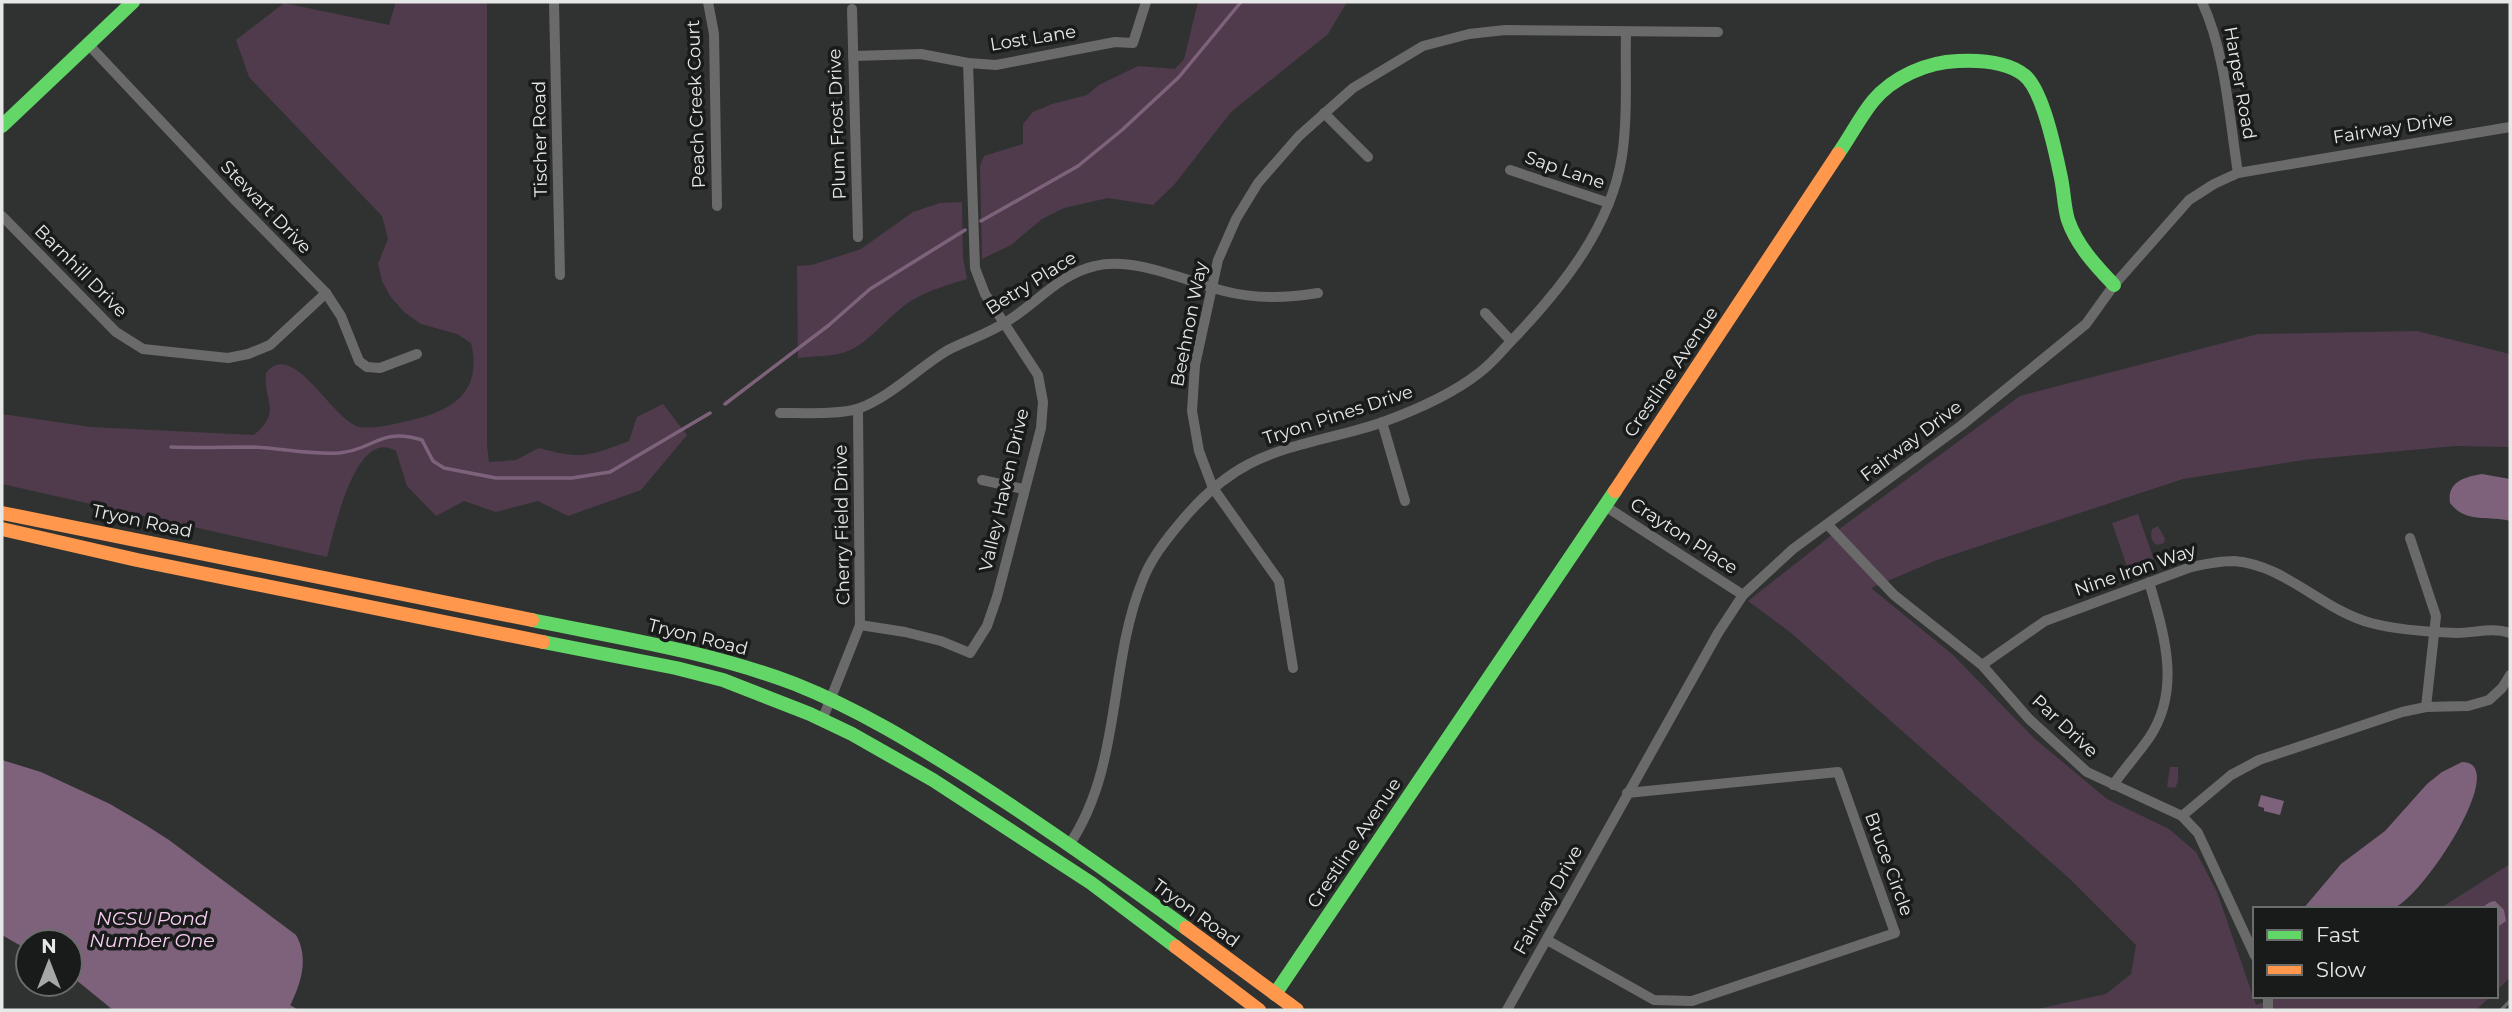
<svg xmlns="http://www.w3.org/2000/svg" width="2512" height="1012" font-family="Montserrat,sans-serif">
<style>
.green{fill:#4f3b4c}
.water{fill:#7e627b}
.lines{fill:none;stroke-linecap:round;stroke-linejoin:round}
.stream{stroke:#7e627b;stroke-width:3.5}
.street{stroke:#6a6a6a;stroke-width:10}
.fast{stroke:#63d668;stroke-width:14}
.slow{stroke:#ff974d;stroke-width:14}
.rail{stroke:#676868;stroke-width:3.5}
.labels{text-anchor:middle;dominant-baseline:central;stroke-width:7;stroke-linejoin:round;paint-order:stroke}
.street-label{font-size:18px;fill:#e6e8e8;stroke:#191a1a}
.water-label{font-size:19px;font-style:italic;fill:#f9cef3;stroke:#191a1a}
</style>
<rect width="100%" height="100%" fill="#303231"/>
<!-- green -->
<g class="green">
<path d="M 396,2 L 487,2 L 487,446 L 489,462 L 516,460 L 539,448 C 581,460 589,456 629,441 L 637,417 L 663,404 L 687,435 L 641,490 L 568,516 L 538,501 L 496,512 L 464,501 L 436,516 L 407,486 L 396,451 C 355,426 334,533 327,557 L 2,484 L 2,414 L 91,427 L 254,435 C 283,410 263,403 266,373 C 293,337 333,422 360,427 C 373,429 390,425 403,422 C 447,413 484,396 471,343 L 457,334 L 421,324 L 404,312 L 390,296 L 382,281 L 378,264 L 388,239 L 382,216 L 249,77 L 236,40 L 284,3 L 389,25 Z"/>
<path d="M 1198,2 L 1347,2 L 1328,34 L 1231,112 L 1174,185 L 1153,205 L 1108,198 L 1064,208 L 1042,219 L 1011,245 L 982,259 L 980,166 L 984,156 L 1023,144 L 1023,124 L 1033,112 L 1052,104 L 1087,95 L 1099,85 L 1138,66 L 1175,69 L 1184,59 Z"/>
<path d="M 962,202 L 963,258 L 967,279 C 948,285 928,290 911,301 C 888,315 867,347 842,353 C 828,357 812,356 798,358 L 797,266 L 812,265 L 861,249 L 913,212 L 940,203 Z"/>
<path d="M 2417,331 L 2510,354 L 2510,447 L 2455,446 L 2303,460 L 2183,479 L 1937,560 L 1871,588 L 1953,655 L 2035,739 L 2107,799 L 2169,829 L 2196,852 L 2217,892 L 2256,1005 L 2280,996 L 2491,996 L 2476,1010 L 2033,1010 L 2106,994 L 2131,974 L 2136,945 L 2070,879 L 1790,632 L 1748,601 L 1842,527 L 2020,396 L 2258,334 Z"/>
<path d="M 2138,514 L 2154,560 L 2128,569 L 2112,523 Z"/>
<path d="M 2158,526 L 2165,539 L 2164,543 L 2157,545 C 2151,541 2150,536 2152,529 Z"/>
<path d="M 2170,767 L 2178,767 L 2178,782 L 2175,788 L 2167,787 Z"/>
<path d="M 2510,864 L 2510,978 L 2496,991 L 2496,909 L 2439,909 Z"/>
</g>
<!-- water -->
<g class="water">
<path d="M 2482,474 L 2510,479 L 2510,521 C 2488,515 2466,524 2450,503 C 2447,482 2464,477 2482,474 Z"/>
<path d="M 2,760 L 41,772 L 110,804 L 144,824 L 169,840 L 296,935 C 310,960 300,986 288,1010 L 113,1010 L 70,975 L 70,942 L 28,942 L 28,950 L 2,935 Z"/>
<path d="M 2462,762 C 2512,762 2423,897 2394,908 C 2382,913 2321,909 2303,909 L 2341,864 L 2385,831 L 2427,784 L 2442,772 Z"/>
<path d="M 2261,795 L 2284,801 L 2280,815 L 2264,811 L 2264,808 L 2258,806 Z"/>
<path d="M 2495,901 L 2504,910 L 2506,921 L 2496,928 L 2496,909 L 2480,909 L 2490,902 Z"/>
</g>
<g class="lines">
<!-- stream -->
<g class="stream">
<path d="M 981,221 L 1078,166 L 1122,130 L 1179,77 L 1241,2"/>
<path d="M 725,404 L 829,325 L 870,289 L 965,230"/>
<path d="M 171,447 C 198,448 225,447 252,447 C 281,448 309,455 339,453 C 374,450 380,427 422,440 L 433,461 L 444,468 L 496,478 L 572,478 L 610,472 L 710,413"/>
<path d="M 290,1007 L 295,1010"/>
</g>
<!-- street -->
<g class="street">
<path d="M 554,2 L 560,275"/>
<path d="M 708,2 L 714,34 L 717,206"/>
<path d="M 2202,2 C 2226,54 2229,117 2238,173"/>
<path d="M 852,9 L 858,237"/>
<path d="M 87,43 L 233,198 L 326,293 L 341,316 L 359,361 L 367,367 L 380,368 L 417,354"/>
<path d="M 853,56 L 921,54 L 968,63 L 996,65 L 1115,42 L 1133,43 L 1146,2"/>
<path d="M 1324,113 L 1368,157"/>
<path d="M 1510,170 L 1609,203"/>
<path d="M 2,216 L 116,332 L 143,349 L 228,358 L 248,354 L 270,345 L 326,293"/>
<path d="M 1485,313 L 1511,341"/>
<path d="M 780,413 C 801,413 842,415 860,408 C 893,395 918,368 948,350 C 967,340 988,334 1006,322 C 1036,304 1059,274 1095,266 C 1133,256 1186,281 1224,291 C 1254,299 1288,298 1318,293"/>
<path d="M 1382,422 L 1405,501"/>
<path d="M 982,480 L 1023,489"/>
<path d="M 1605,506 L 1743,595"/>
<path d="M 1828,525 L 1894,595 L 1982,665 L 2029,719 L 2087,772 L 2182,816 L 2198,833 L 2255,956"/>
<path d="M 2410,538 L 2436,616 L 2426,707"/>
<path d="M 860,625 L 905,632 L 941,641 L 970,653 L 987,626 L 997,597 L 1041,428 L 1043,402 L 1038,375 L 985,294 L 975,268 L 968,63"/>
<path d="M 1982,665 L 2045,621 L 2191,567 C 2205,564 2219,561 2234,561 C 2286,565 2322,610 2371,623 C 2397,630 2429,632 2457,633 C 2475,633 2492,627 2510,633"/>
<path d="M 1293,668 L 1279,581 L 1213,488 L 1199,451 L 1192,411 L 1195,365 L 1218,260 L 1236,219 L 1258,183 L 1299,136 L 1353,88 L 1423,46 L 1469,34 L 1505,30 L 1718,32"/>
<path d="M 823,718 L 860,625 L 858,410"/>
<path d="M 2113,785 C 2124,769 2138,754 2149,738 C 2182,689 2164,634 2149,582"/>
<path d="M 2182,816 L 2231,775 L 2259,760 L 2402,712 L 2426,707 L 2468,706 L 2489,700 L 2502,688 L 2510,675"/>
<path d="M 1069,845 C 1122,767 1108,667 1142,582 C 1150,560 1165,541 1180,523 C 1199,500 1222,478 1249,464 C 1289,443 1341,437 1383,422 C 1416,410 1451,395 1479,373 C 1493,363 1505,347 1517,335 C 1564,285 1611,226 1622,156 C 1628,116 1625,72 1626,32"/>
<path d="M 1547,940 L 1654,1000 L 1692,1001 L 1895,933 L 1838,772 L 1627,793"/>
<path d="M 2268,996 L 2268,1010"/>
<path d="M 1507,1010 L 1718,633 L 1743,595 L 1793,549 L 1962,425 L 2086,324 L 2114,285 L 2189,200 L 2214,184 L 2238,173 L 2510,127"/>
</g>
<!-- fast -->
<g class="fast">
<path d="M 2,126 L 133,2"/>
<path d="M 1838,154 C 1850,137 1860,117 1873,101 C 1893,77 1927,62 1958,61 C 1979,60 2006,61 2024,75 C 2043,89 2056,154 2061,178 C 2064,192 2064,207 2068,220 C 2077,246 2096,266 2114,285"/>
<path d="M 532,620 C 620,638 711,652 795,684 C 858,709 915,744 972,780 C 1045,827 1116,877 1186,928"/>
<path d="M 543,642 L 676,668 L 723,680 L 810,714 L 852,734 L 933,780 L 1091,883 L 1176,947"/>
<path d="M 1275,994 L 1615,491"/>
</g>
<!-- slow -->
<g class="slow">
<path d="M 1615,491 L 1838,154"/>
<path d="M 2,513 L 532,620"/>
<path d="M 2,529 L 137,560 L 543,642"/>
<path d="M 1186,928 L 1297,1010"/>
<path d="M 1176,947 L 1259,1010"/>
</g>
<!-- rail -->
<path class="rail" d="M 2501,1010 L 2510,1001"/>
</g>
<g class="labels">
<!-- street labels -->
<g class="street-label">
<text transform="translate(1033 38) rotate(-9)">Lost Lane</text>
<text transform="translate(2240 83) rotate(80)">Harper Road</text>
<text transform="translate(696 104) rotate(-92)">Peach Creek Court</text>
<text transform="translate(837 124) rotate(-92)">Plum Frost Drive</text>
<text transform="translate(2393 128) rotate(-9)">Fairway Drive</text>
<text transform="translate(540 139) rotate(-91)">Tischer Road</text>
<text transform="translate(1565 170) rotate(19)">Sap Lane</text>
<text transform="translate(266 207) rotate(46)">Stewart Drive</text>
<text transform="translate(81 271) rotate(45)">Barnhill Drive</text>
<text transform="translate(1031 283) rotate(-32)">Betry Place</text>
<text transform="translate(1189 324) rotate(-79)">Beehnon Way</text>
<text transform="translate(1671 372) rotate(-56)">Crestline Avenue</text>
<text transform="translate(1338 415) rotate(-18)">Tryon Pines Drive</text>
<text transform="translate(1911 441) rotate(-37)">Fairway Drive</text>
<text transform="translate(1004 490) rotate(-77)">Valley Haven Drive</text>
<text transform="translate(142 521) rotate(12)">Tryon Road</text>
<text transform="translate(842 525) rotate(-91)">Cherry Field Drive</text>
<text transform="translate(1684 536) rotate(33)">Crayton Place</text>
<text transform="translate(2135 570) rotate(-19)">Nine Iron Way</text>
<text transform="translate(698 637) rotate(14)">Tryon Road</text>
<text transform="translate(2065 726) rotate(43)">Par Drive</text>
<text transform="translate(1354 843) rotate(-56)">Crestline Avenue</text>
<text transform="translate(1889 864) rotate(70)">Bruce Circle</text>
<text transform="translate(1548 900) rotate(-61)">Fairway Drive</text>
<text transform="translate(1196 913) rotate(36)">Tryon Road</text>
</g>
<!-- water labels -->
<g class="water-label">
<text x="152" y="918">NCSU Pond<tspan x="152" dy="22">Number One</tspan></text>
</g>
</g>
<!-- border -->
<rect width="2512" height="1012" fill="none" stroke="#e6e8e8" stroke-width="7"/>
<!-- legend -->
<rect x="2253" y="907" width="245" height="91" fill="#191a1a" stroke="#6b6c6c" stroke-width="2"/>
<rect x="2267" y="930" width="35" height="10" fill="#63d668" stroke="#6b6c6c" stroke-width="2"/>
<text x="2316" y="942" font-size="21" fill="#e6e8e8">Fast</text>
<rect x="2267" y="965" width="35" height="10" fill="#ff974d" stroke="#6b6c6c" stroke-width="2"/>
<text x="2316" y="977" font-size="21" fill="#e6e8e8">Slow</text>
<!-- north arrow -->
<g transform="translate(49 963)"><circle r="33" fill="#191a1a" stroke="#6b6c6c" stroke-width="2"/>
<path d="M0-5L12 26L0 18L-12 26Z" fill="#a6a8a8"/>
<text y="-10" font-size="19" font-weight="bold" text-anchor="middle" fill="#e6e8e8">N</text>
</g>
</svg>
